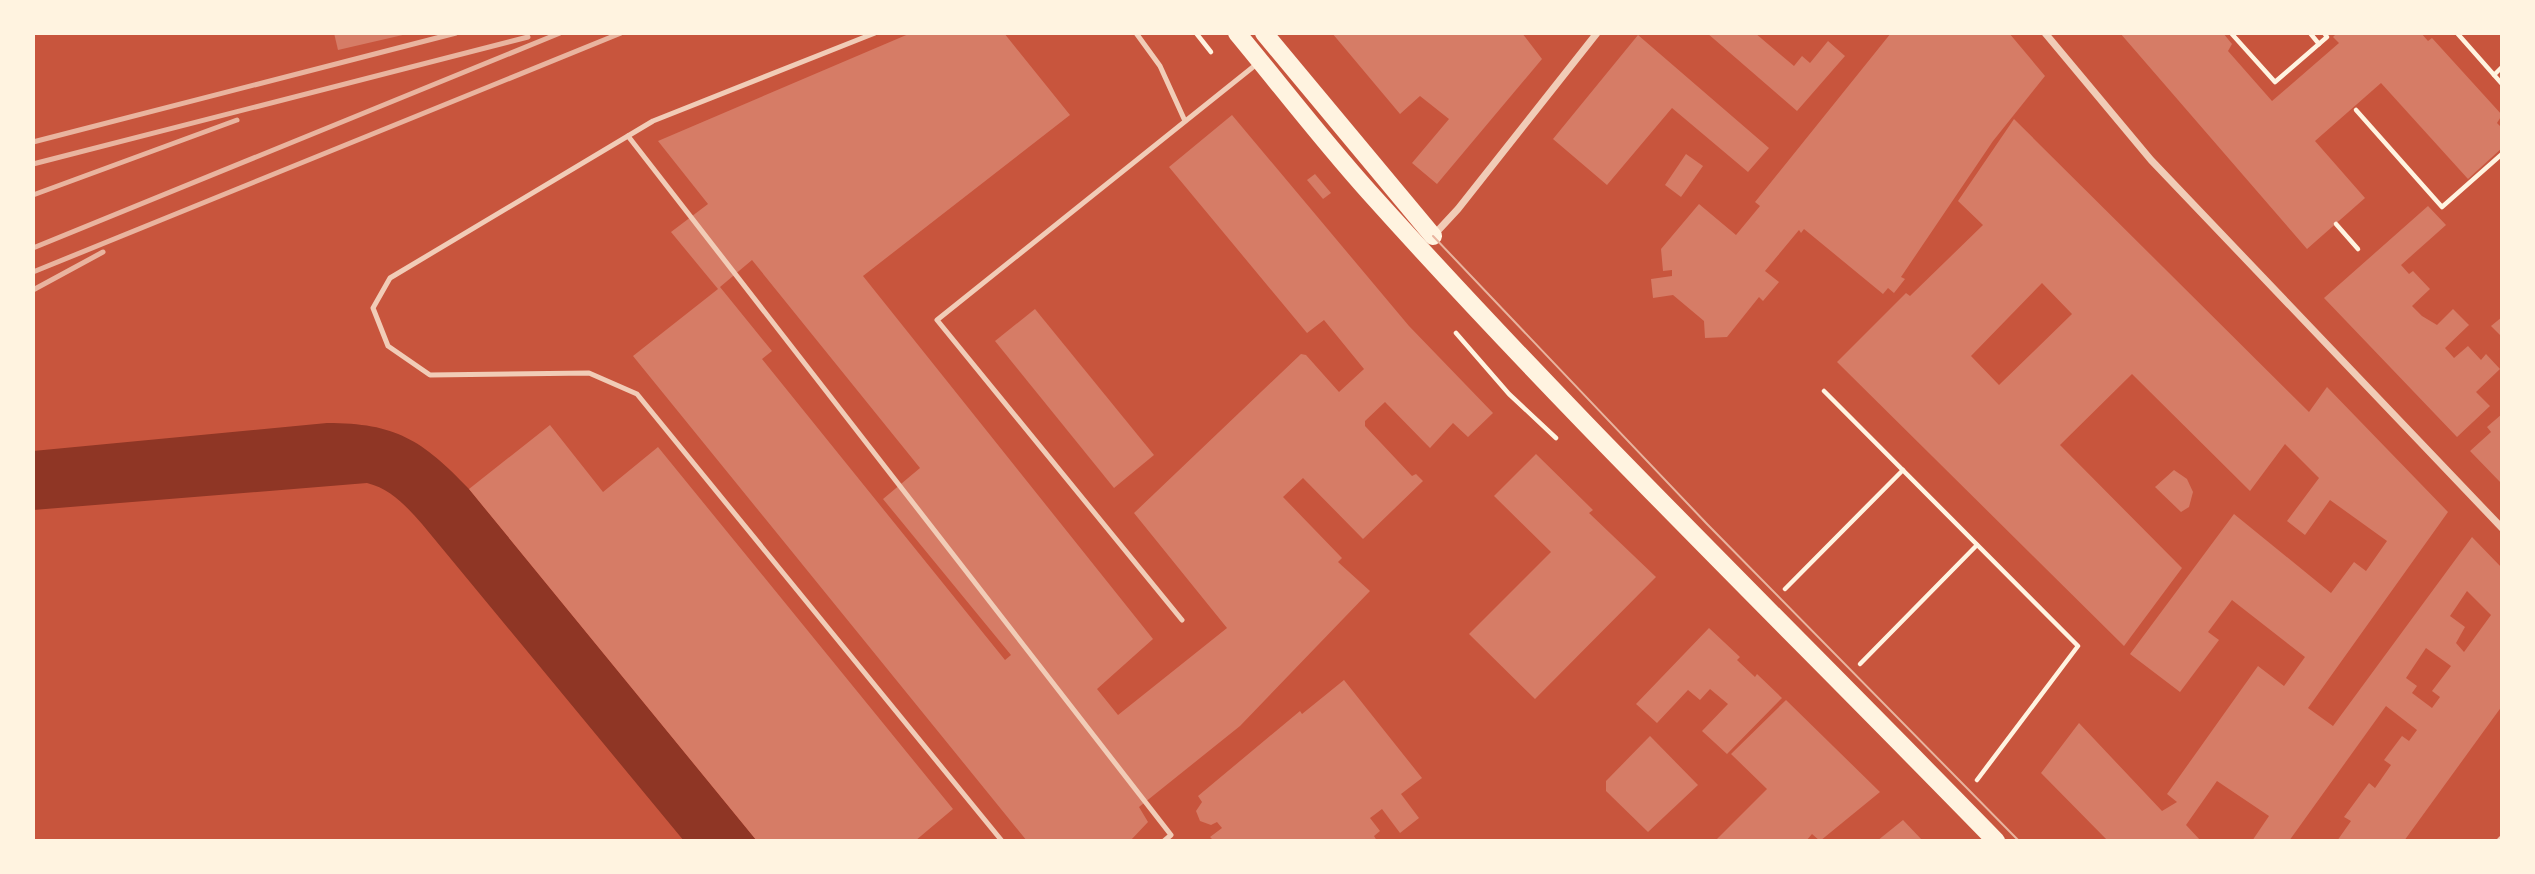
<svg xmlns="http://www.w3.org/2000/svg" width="2535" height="874" font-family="'Source Serif 4',serif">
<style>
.water{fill:#8f3625}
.building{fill:#d67c66;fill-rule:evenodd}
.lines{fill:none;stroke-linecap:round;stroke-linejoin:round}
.path{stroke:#fff3e0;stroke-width:4.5}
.service{stroke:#f1ccb7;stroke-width:5}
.minor{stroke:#f1ccb7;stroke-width:7}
.primary{stroke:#fff3e0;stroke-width:18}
.tram{stroke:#e9b49f;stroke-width:2}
.rail{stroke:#e9b49f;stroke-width:5}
</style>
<rect width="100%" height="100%" fill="#c8553d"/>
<!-- water -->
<path class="water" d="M 327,423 C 396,423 422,440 469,489 L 757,841 L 684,841 L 422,524 C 406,506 391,489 367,483 L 33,510 L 33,451 Z"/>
<!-- building -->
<g class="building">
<path d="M 334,33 L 407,33 L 407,34 L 338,50 Z"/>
<path d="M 911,33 L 1004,33 L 1070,115 L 863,276 L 1153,639 L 1097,689 L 1118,715 L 1227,628 L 1134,513 L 1301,354 L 1306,355 L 1339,392 L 1364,369 L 1324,320 L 1307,333 L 1169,167 L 1232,115 L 1409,326 L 1493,413 L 1468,437 L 1453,423 L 1430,448 L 1385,402 L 1365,421 L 1365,426 L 1412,476 L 1416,474 L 1423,481 L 1363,539 L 1303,478 L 1283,497 L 1342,558 L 1338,562 L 1370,591 L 1240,726 L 1139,807 L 1148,822 L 1130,841 L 1027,841 L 633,356 L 718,289 L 671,232 L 708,204 L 658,141 ZM 752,260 L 920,468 L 883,499 L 1011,655 L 1005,660 L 762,359 L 772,351 L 720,287 Z"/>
<path d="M 1332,33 L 1522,33 L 1542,59 L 1437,184 L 1412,163 L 1449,119 L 1420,96 L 1400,114 Z"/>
<path d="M 1707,33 L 1755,33 L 1794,66 L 1802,56 L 1810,63 L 1828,41 L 1845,56 L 1797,111 Z"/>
<path d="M 1891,33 L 2009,33 L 2045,76 L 1993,141 L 1901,277 L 1905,279 L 1894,293 L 1888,288 L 1883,294 L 1804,229 L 1801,233 L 1799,230 L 1765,271 L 1779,282 L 1763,301 L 1759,297 L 1727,337 L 1705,338 L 1704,321 L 1673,295 L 1653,298 L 1651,279 L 1672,276 L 1672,270 L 1663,271 L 1661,249 L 1699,204 L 1736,235 L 1760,206 L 1755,202 Z"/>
<path d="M 2120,33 L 2223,33 L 2232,44 L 2228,51 L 2272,101 L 2339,43 L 2333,37 L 2337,33 L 2421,33 L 2428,41 L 2432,38 L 2502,115 L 2497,123 L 2502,128 L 2502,148 L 2468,179 L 2381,83 L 2315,141 L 2365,198 L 2307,249 Z"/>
<path d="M 1638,35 L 1769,148 L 1748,172 L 1672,108 L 1607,185 L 1553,139 Z"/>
<path d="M 2014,119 L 2309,412 L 2327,387 L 2448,512 L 2308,708 L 2333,726 L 2472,537 L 2502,568 L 2502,706 L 2404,841 L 2337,841 L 2351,821 L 2344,817 L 2369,783 L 2375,788 L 2391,765 L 2384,760 L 2402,736 L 2409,741 L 2417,730 L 2386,706 L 2289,841 L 2252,841 L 2269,816 L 2217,781 L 2186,825 L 2201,841 L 2108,841 L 2041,773 L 2079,723 L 2162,811 L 2177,802 L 2167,794 L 2258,666 L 2284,686 L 2305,657 L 2232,600 L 2208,632 L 2219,640 L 2180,692 L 2130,654 L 2234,514 L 2331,593 L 2354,562 L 2366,571 L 2387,541 L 2330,500 L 2305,535 L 2287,521 L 2319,478 L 2285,444 L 2250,491 L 2132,374 L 2060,445 L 2182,568 L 2124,646 L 1837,362 L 1906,293 L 1910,296 L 1983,225 L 1958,201 ZM 2042,283 L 2072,314 L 1999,385 L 1971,356 ZM 2467,591 L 2491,615 L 2464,652 L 2456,643 L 2465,627 L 2450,616 ZM 2426,648 L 2451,666 L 2432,691 L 2440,697 L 2432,708 L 2412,693 L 2417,686 L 2406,678 Z"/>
<path d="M 1686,154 L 1703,166 L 1681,197 L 1665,185 Z"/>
<path d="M 1315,174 L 1331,193 L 1323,199 L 1307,180 Z"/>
<path d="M 2428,206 L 2446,225 L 2401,265 L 2409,274 L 2413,271 L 2430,289 L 2412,306 L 2422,316 L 2437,325 L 2453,309 L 2469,325 L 2445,348 L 2454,358 L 2468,346 L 2481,360 L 2486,354 L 2500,369 L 2476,392 L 2490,406 L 2457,437 L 2324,298 Z"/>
<path d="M 1035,309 L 1154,455 L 1114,488 L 995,341 Z"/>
<path d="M 2502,317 L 2502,337 L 2491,326 Z"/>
<path d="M 2502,414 L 2502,484 L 2470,451 L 2491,432 L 2487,427 Z"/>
<path d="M 550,425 L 603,492 L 658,447 L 953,809 L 915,841 L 757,841 L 469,489 Z"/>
<path d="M 1536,454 L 1593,510 L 1589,513 L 1656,577 L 1535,699 L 1469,634 L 1551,552 L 1494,496 Z"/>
<path d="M 2174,470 L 2187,479 L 2193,492 L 2189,507 L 2181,512 L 2155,487 Z"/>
<path d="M 1709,628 L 1740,657 L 1737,660 L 1755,677 L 1757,674 L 1782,698 L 1727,754 L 1702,731 L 1728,704 L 1710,689 L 1700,700 L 1688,690 L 1657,723 L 1636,704 Z"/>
<path d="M 1344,680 L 1422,778 L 1401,794 L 1419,818 L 1400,833 L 1382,809 L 1370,818 L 1380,831 L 1374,836 L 1377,841 L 1214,841 L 1210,837 L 1222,828 L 1217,822 L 1211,825 L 1200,821 L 1196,811 L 1202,802 L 1198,796 L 1300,711 L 1302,714 Z"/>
<path d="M 1786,700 L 1880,792 L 1820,841 L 1812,834 L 1806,841 L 1715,841 L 1767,789 L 1731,754 Z"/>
<path d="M 1650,736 L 1698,785 L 1648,832 L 1606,791 L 1606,781 Z"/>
<path d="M 1903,820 L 1923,841 L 1877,841 Z"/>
</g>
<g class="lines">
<!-- path -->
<g class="path">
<path d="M 1196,33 L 1211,52"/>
<path d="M 2231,33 L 2275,82 L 2327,37 L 2324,33"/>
<path d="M 2310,33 L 2319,44"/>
<path d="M 2457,33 L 2502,84"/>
<path d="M 2494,75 L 2502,67"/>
<path d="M 2356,110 L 2442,207 L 2502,154"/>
<path d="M 2336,224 L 2358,249"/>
<path d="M 1456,333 L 1509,394 L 1556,438"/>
<path d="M 1824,391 L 2078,646 L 1977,780"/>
<path d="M 1785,589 L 1903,470"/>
<path d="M 1860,664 L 1977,545"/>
</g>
<!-- service -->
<g class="service">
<path d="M 875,33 L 653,121 L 390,278 L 373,308 L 388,346 L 430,375 L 589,373 L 637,394 L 1002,841"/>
<path d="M 1136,33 L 1160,66 L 1185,121"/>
<path d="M 628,136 L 1171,835 L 1164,841"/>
<path d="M 1182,620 L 937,320 L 1258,63"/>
</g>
<!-- minor -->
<g class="minor">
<path d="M 2045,33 L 2151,160 L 2502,528"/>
<path d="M 1432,237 L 1458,209 L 1597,33"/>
<path d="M 2500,841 L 2502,839"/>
</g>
<!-- primary -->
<g class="primary">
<path d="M 1237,33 C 1281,86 1323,141 1369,192 C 1570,416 1786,625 1996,841"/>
<path d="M 1264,33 L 1433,236"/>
</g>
<!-- tram -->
<path class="tram" d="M 1433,236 L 1707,524 L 2019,841"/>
<!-- rail -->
<g class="rail">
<path d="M 33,142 L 456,33"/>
<path d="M 33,164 L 528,37"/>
<path d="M 33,195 L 237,120"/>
<path d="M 33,248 L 560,33"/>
<path d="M 33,272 L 621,33"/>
<path d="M 33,290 L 103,252"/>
</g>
</g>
<!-- border -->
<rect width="2535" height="874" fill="none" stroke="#fff3e0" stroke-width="70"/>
</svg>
